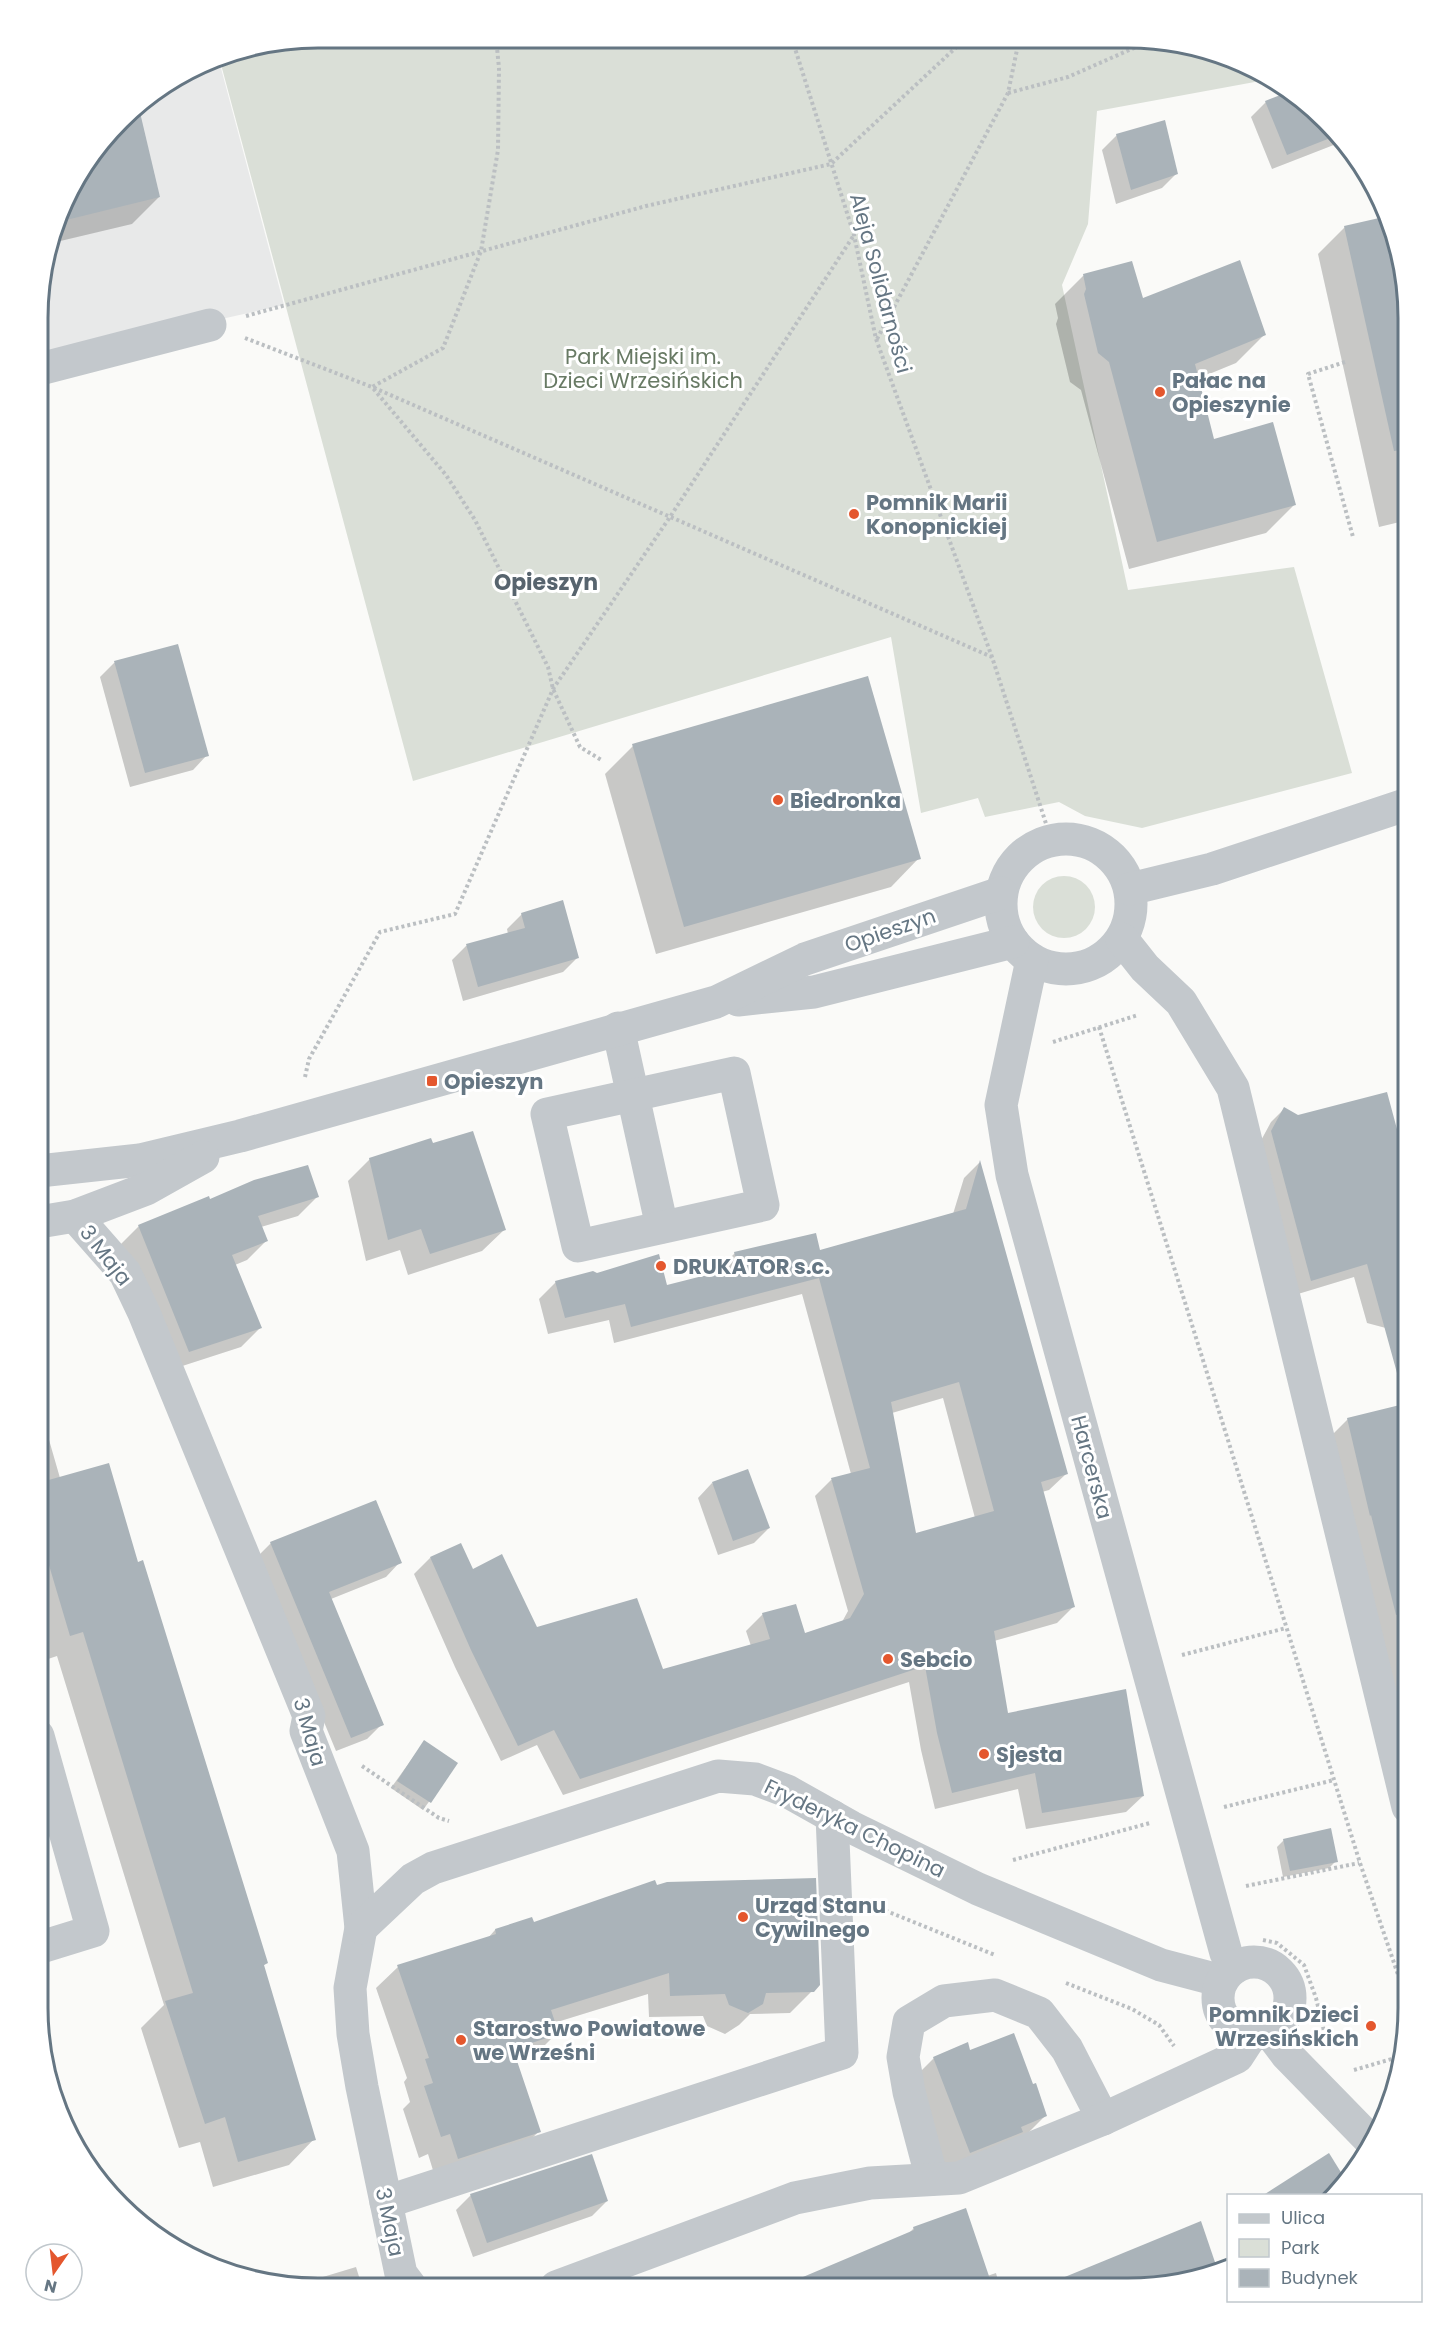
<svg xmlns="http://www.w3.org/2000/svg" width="1446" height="2326" font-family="Poppins,sans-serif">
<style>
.built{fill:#e8e9e9}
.green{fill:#dadfd7}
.shadow{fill:#0003;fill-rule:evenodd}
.building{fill:#aab3b9;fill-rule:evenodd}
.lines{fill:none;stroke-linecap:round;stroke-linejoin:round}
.path{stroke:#bbbfc2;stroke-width:4;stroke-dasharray:3 3;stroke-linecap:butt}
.minor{stroke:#c3c8cc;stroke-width:33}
.poi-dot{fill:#e4572e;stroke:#fff;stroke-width:2}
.labels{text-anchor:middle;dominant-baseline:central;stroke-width:6;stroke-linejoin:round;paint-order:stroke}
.street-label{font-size:21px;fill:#657683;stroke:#fff}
.park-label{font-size:21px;fill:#687a64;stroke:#fff}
.poi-label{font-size:21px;font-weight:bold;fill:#657683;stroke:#fff;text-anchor:start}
.neighbourhood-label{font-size:22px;font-weight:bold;fill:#57646e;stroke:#fff}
.rim{fill:none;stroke:#657683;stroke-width:3}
</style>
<rect width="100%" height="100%" fill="#fafaf8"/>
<!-- built -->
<path class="built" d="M 218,57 L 284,305 L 40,360 L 40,282 L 67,194 L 133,107 L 211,59 Z"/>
<!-- green -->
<g class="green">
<path d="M 318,38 L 1165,40 L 1236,59 L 1271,79 L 1097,111 L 1088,224 L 1062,285 L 1128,590 L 1294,567 L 1352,773 L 1142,828 L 1085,816 L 1059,802 L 985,817 L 978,798 L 921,813 L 891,637 L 413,781 L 219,57 Z"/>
<circle cx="1064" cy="907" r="31"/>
</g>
<!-- shadow -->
<g class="shadow">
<path d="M 1292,92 L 1299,96 L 1344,141 L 1272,169 L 1251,117 L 1266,102 Z"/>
<path d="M 133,107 L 159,197 L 132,224 L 52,243 L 67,194 Z"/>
<path d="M 1117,135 L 1177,173 L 1162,188 L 1116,204 L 1102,150 Z"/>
<path d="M 1389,218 L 1408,318 L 1408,520 L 1379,527 L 1318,254 L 1345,227 Z"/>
<path d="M 1131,263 L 1142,300 L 1264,335 L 1236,363 L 1197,379 L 1213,441 L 1294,505 L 1266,533 L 1129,569 L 1081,390 L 1070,382 L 1056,324 L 1058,318 L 1055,304 L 1083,276 Z"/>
<path d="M 177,646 L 207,755 L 193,770 L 130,787 L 100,677 L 114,663 Z"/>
<path d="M 633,746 L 919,858 L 891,887 L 656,954 L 605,774 Z"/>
<path d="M 522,914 L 578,957 L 563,972 L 463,1001 L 452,960 L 466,946 L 508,934 L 507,929 Z"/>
<path d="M 1386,1094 L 1408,1175 L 1408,1368 L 1397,1331 L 1367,1323 L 1354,1277 L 1298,1294 L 1258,1146 L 1271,1122 L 1284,1109 L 1298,1117 Z"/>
<path d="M 432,1144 L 504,1230 L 482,1251 L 408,1275 L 400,1250 L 366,1261 L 348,1181 L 370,1159 Z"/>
<path d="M 979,1163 L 1066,1474 L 1049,1490 L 1042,1492 L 1073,1607 L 1057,1623 L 994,1641 L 1007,1715 L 1143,1796 L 1126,1812 L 1026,1829 L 1018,1789 L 935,1809 L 921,1750 L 909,1682 L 563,1795 L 537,1745 L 501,1761 L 455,1667 L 414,1574 L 430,1558 L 472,1571 L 536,1629 L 662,1671 L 751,1646 L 746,1631 L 763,1614 L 804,1635 L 842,1622 L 848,1611 L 815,1496 L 831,1480 L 851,1474 L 802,1294 L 614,1343 L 609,1320 L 548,1334 L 539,1299 L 556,1282 L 665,1287 L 719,1273 L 718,1270 L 735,1253 L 819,1252 L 953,1214 L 964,1178 ZM 943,1398 L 975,1518 L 915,1534 L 892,1413 Z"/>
<path d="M 317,1197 L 298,1216 L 261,1227 L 266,1241 L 247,1260 L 235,1265 L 260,1328 L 241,1347 L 170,1370 L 120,1245 L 139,1226 L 209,1201 Z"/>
<path d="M 1408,1404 L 1408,1750 L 1329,1438 L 1348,1419 Z"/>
<path d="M 41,1412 L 60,1478 L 136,1563 L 266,1963 L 263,1966 L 314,2139 L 289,2165 L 213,2187 L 200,2142 L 179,2148 L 141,2028 L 164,2005 L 57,1656 L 45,1660 L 38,1637 L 38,1413 Z"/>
<path d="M 712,1483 L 769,1528 L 754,1543 L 718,1555 L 698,1498 Z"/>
<path d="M 271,1543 L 400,1562 L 386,1577 L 331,1599 L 382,1724 L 367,1739 L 336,1751 L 256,1558 Z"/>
<path d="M 424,1742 L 456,1764 L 423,1810 L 391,1788 Z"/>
<path d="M 1284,1840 L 1336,1861 L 1329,1868 L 1283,1877 L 1277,1847 Z"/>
<path d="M 656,1887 L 819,1984 L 790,2013 L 750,2014 L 739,2025 L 725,2034 L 707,2026 L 703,2016 L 649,2017 L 648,1994 L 554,2023 L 557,2033 L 535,2055 L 516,2062 L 539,2131 L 518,2153 L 436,2180 L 428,2154 L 419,2158 L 403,2109 L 410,2102 L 404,2082 L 407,2078 L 376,1988 L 398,1967 L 488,1938 L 495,1930 L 533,1924 Z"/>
<path d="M 970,2052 L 1045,2116 L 1023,2138 L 948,2174 L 912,2080 L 934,2058 Z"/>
<path d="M 471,2195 L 607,2201 L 592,2216 L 473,2257 L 456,2210 Z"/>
<path d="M 914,2228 L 987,2276 L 996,2273 L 1000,2288 L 901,2288 L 907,2235 Z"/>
<path d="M 356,2267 L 362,2286 L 293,2286 Z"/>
<path d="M 1217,2271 L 1128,2288 L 1035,2288 L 1063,2278 Z"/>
</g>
<!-- building -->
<g class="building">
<path d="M 1291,91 L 1299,96 L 1338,135 L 1287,155 L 1265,101 Z"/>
<path d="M 138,104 L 160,197 L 58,222 L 67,194 L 133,107 Z"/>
<path d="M 1165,120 L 1178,174 L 1131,190 L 1116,134 Z"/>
<path d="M 1388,216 L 1408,318 L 1408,449 L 1394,451 L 1344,226 Z"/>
<path d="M 1240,260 L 1266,335 L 1195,364 L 1214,439 L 1273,422 L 1296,505 L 1157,542 L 1109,362 L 1098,353 L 1084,294 L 1086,289 L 1083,274 L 1132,261 L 1143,298 Z"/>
<path d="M 178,644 L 209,756 L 145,773 L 114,661 Z"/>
<path d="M 868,676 L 921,859 L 684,927 L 632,744 Z"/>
<path d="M 563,900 L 579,958 L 478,987 L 466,944 L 525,928 L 521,913 Z"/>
<path d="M 1387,1092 L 1408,1170 L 1408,1372 L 1397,1373 L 1367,1264 L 1311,1281 L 1271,1131 L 1284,1107 L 1298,1115 Z"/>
<path d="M 473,1131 L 506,1230 L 430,1254 L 421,1229 L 388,1240 L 369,1158 L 431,1138 L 433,1143 Z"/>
<path d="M 980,1160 L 1068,1474 L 1041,1482 L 1075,1607 L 994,1631 L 1008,1713 L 1126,1689 L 1144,1796 L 1042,1813 L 1035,1773 L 952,1793 L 937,1733 L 925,1666 L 580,1779 L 554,1730 L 518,1746 L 471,1650 L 430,1557 L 461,1543 L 473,1569 L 502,1554 L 537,1627 L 637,1598 L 663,1669 L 770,1639 L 762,1613 L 796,1604 L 805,1633 L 850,1618 L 864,1594 L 831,1478 L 870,1468 L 819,1278 L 631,1327 L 625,1304 L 565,1318 L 555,1281 L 593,1271 L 597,1273 L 659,1254 L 667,1285 L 738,1267 L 734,1252 L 816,1233 L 820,1250 L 966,1209 ZM 959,1382 L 994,1511 L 916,1533 L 891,1402 Z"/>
<path d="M 308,1165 L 319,1197 L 258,1216 L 268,1241 L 232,1255 L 262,1328 L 189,1352 L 138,1225 L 209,1196 L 210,1199 L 254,1180 Z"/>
<path d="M 1408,1403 L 1408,1613 L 1396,1615 L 1371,1515 L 1370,1516 L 1347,1418 Z"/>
<path d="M 109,1463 L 138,1562 L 143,1560 L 268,1963 L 264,1965 L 316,2140 L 238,2162 L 225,2117 L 205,2124 L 165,2001 L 193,1993 L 83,1632 L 70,1636 L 38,1528 L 38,1483 Z"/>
<path d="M 748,1469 L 770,1528 L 733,1541 L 712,1482 Z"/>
<path d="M 376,1500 L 402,1563 L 329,1592 L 384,1725 L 351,1738 L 270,1542 Z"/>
<path d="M 424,1740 L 458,1763 L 431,1803 L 397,1781 Z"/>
<path d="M 1331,1828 L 1338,1862 L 1290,1871 L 1283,1839 Z"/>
<path d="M 816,1878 L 820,1985 L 814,1992 L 766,1993 L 763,2004 L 748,2013 L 729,2005 L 725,1994 L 670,1996 L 669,1973 L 551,2010 L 559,2034 L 513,2049 L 541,2132 L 458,2159 L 450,2134 L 441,2137 L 424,2086 L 433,2083 L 425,2059 L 429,2058 L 397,1965 L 496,1934 L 495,1929 L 532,1917 L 534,1922 L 655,1880 L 657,1885 L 667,1882 Z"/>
<path d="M 1014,2033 L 1033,2084 L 1036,2083 L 1047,2116 L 1021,2127 L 1023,2132 L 970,2153 L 933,2057 L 968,2042 L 970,2050 Z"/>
<path d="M 1329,2153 L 1347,2182 L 1334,2196 L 1262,2196 Z"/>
<path d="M 592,2154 L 608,2201 L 487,2243 L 470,2194 Z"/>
<path d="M 966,2208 L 993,2288 L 777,2288 L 914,2230 L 913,2227 Z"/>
<path d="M 1201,2221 L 1218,2271 L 1128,2288 L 1038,2288 Z"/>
</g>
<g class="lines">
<!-- path -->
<g class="path">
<path d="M 496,38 L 499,68 L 498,150 L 481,251 L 443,348 L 372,387 L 446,475 L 475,520 L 548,667 L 553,689 L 580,747 L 603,761"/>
<path d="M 792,39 L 854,235 L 876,339 L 992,657 L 1051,839"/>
<path d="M 1008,93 L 1068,77 L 1152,40"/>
<path d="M 246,316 L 646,206 L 831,164 L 965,39"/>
<path d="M 245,338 L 372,387 L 992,657"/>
<path d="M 877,339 L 1008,93 L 1019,40"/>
<path d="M 1345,362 L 1308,374 L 1353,537"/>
<path d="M 1099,1027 L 1360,1863 L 1408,2004"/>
<path d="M 1053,1042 L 1138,1015"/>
<path d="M 305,1077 L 309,1059 L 380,932 L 455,914 L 553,689 L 670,517 L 854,235"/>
<path d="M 1182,1655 L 1286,1628"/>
<path d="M 362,1766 L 439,1818 L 449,1821"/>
<path d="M 1224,1807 L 1334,1780"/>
<path d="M 1013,1860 L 1150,1823"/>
<path d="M 1246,1886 L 1359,1863"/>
<path d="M 874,1906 L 995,1955"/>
<path d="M 1263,1940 L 1277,1943 L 1304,1965 L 1316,1998 L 1324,2031 L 1331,2041"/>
<path d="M 1066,1983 L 1132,2009 L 1159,2025 L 1174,2046"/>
<path d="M 1354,2070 L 1402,2056"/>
</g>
<!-- minor -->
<g class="minor">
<path d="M 40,369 L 210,325"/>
<circle cx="1066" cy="904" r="65"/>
<path d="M 1130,889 L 1212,869 L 1408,804"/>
<path d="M 1122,939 L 1145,968 L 1181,1002 L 1233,1088 L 1408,1807"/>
<path d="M 1032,960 L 1001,1105 L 1012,1175 L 1226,1953 L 1234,1968"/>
<path d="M 738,1000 L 814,992 L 1013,942"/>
<path d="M 618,1028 L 662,1227"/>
<path d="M 734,1073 L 763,1205 L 578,1246 L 547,1114 Z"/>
<path d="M 39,1171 L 140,1160 L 240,1136 L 716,1002 L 805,959 L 1001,893"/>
<path d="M 75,1216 L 125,1273 L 144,1313 L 309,1716 L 306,1731 L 353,1851 L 361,1928 L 350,1988 L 353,2034 L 362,2087 L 401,2274 L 410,2286"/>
<path d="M 39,1222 L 75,1216 L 146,1189 L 203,1157"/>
<path d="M 361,1928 L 413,1879 L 433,1868 L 718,1776 L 755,1779 L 787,1791 L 851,1827 L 978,1889 L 1161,1965 L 1222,1981"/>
<path d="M 38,1948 L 93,1931 L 38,1736"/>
<circle cx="1254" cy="1998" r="36"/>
<path d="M 1269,2031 L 1287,2055 L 1371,2141"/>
<path d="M 932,2179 L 909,2092 L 903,2057 L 909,2022 L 944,2001 L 995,1995 L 1039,2013 L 1067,2049 L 1103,2119"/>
<path d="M 386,2202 L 842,2053 L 832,1816"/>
<path d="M 556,2287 L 795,2198 L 870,2183 L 959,2178 L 1103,2119 L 1237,2057 L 1252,2034"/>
</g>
</g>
<!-- markers -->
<g class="poi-dot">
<circle cx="1160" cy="392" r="6"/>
<circle cx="854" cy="514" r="6"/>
<circle cx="778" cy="800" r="6"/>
<rect x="426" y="1075" width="12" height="12" rx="3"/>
<circle cx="661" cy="1266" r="6"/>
<circle cx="888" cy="1659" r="6"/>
<circle cx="984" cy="1754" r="6"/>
<circle cx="743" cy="1917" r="6"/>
<circle cx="1371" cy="2026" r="6"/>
<circle cx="461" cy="2040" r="6"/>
</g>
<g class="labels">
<!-- street labels -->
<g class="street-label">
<text transform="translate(881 283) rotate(75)">Aleja Solidarności</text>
<text transform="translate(890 930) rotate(-19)">Opieszyn</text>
<text transform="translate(106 1255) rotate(52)">3 Maja</text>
<text transform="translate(1092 1467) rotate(75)">Harcerska</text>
<text transform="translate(310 1732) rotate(74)">3 Maja</text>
<text transform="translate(855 1828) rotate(26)">Fryderyka Chopina</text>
<text transform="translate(390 2222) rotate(78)">3 Maja</text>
</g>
<!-- park labels -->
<g class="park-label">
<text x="643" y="356">Park Miejski im.<tspan x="643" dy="24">Dzieci Wrzesińskich</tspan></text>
</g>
<!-- poi labels -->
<g class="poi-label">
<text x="1172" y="380">Pałac na<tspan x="1172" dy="24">Opieszynie</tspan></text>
<text x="866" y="502">Pomnik Marii<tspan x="866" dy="24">Konopnickiej</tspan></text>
<text x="790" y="800">Biedronka</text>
<text x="444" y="1081">Opieszyn</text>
<text x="673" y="1266">DRUKATOR s.c.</text>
<text x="900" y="1659">Sebcio</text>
<text x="996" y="1754">Sjesta</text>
<text x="755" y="1905">Urząd Stanu<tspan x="755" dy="24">Cywilnego</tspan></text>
<text x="1359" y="2014" text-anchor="end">Pomnik Dzieci<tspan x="1359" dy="24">Wrzesińskich</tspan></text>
<text x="473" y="2028">Starostwo Powiatowe<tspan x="473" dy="24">we Wrześni</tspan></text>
</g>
<!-- neighbourhood labels -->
<g class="neighbourhood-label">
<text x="546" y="582">Opieszyn</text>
</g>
</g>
<!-- crop -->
<path d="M0 0H1446V2326H0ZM318 48H1128A270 270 0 0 1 1398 318V2008A270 270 0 0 1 1128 2278H318A270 270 0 0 1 48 2008V318A270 270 0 0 1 318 48Z" fill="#fff" fill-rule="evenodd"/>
<path class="rim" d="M318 48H1128A270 270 0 0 1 1398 318V2008A270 270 0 0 1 1128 2278H318A270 270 0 0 1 48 2008V318A270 270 0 0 1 318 48Z"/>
<!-- legend -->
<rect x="1227" y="2194" width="195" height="108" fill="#ffffff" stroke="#c1c8cd" stroke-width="1.5"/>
<rect x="1239" y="2214" width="30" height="9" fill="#c3c8cc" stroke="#c1c8cd" stroke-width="1.5"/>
<text x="1281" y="2224" font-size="18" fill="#657683">Ulica</text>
<rect x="1239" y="2239" width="30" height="18" fill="#dadfd7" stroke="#c1c8cd" stroke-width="1.5"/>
<text x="1281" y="2254" font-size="18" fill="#657683">Park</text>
<rect x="1239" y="2269" width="30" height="18" fill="#aab3b9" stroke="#c1c8cd" stroke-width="1.5"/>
<text x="1281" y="2284" font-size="18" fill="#657683">Budynek</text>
<!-- north arrow -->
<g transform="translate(54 2272) rotate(194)"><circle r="28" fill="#ffffff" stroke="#c1c8cd" stroke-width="1.5"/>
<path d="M0-4.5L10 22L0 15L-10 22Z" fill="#e4572e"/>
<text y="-9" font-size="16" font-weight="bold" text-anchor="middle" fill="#657683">N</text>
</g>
</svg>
